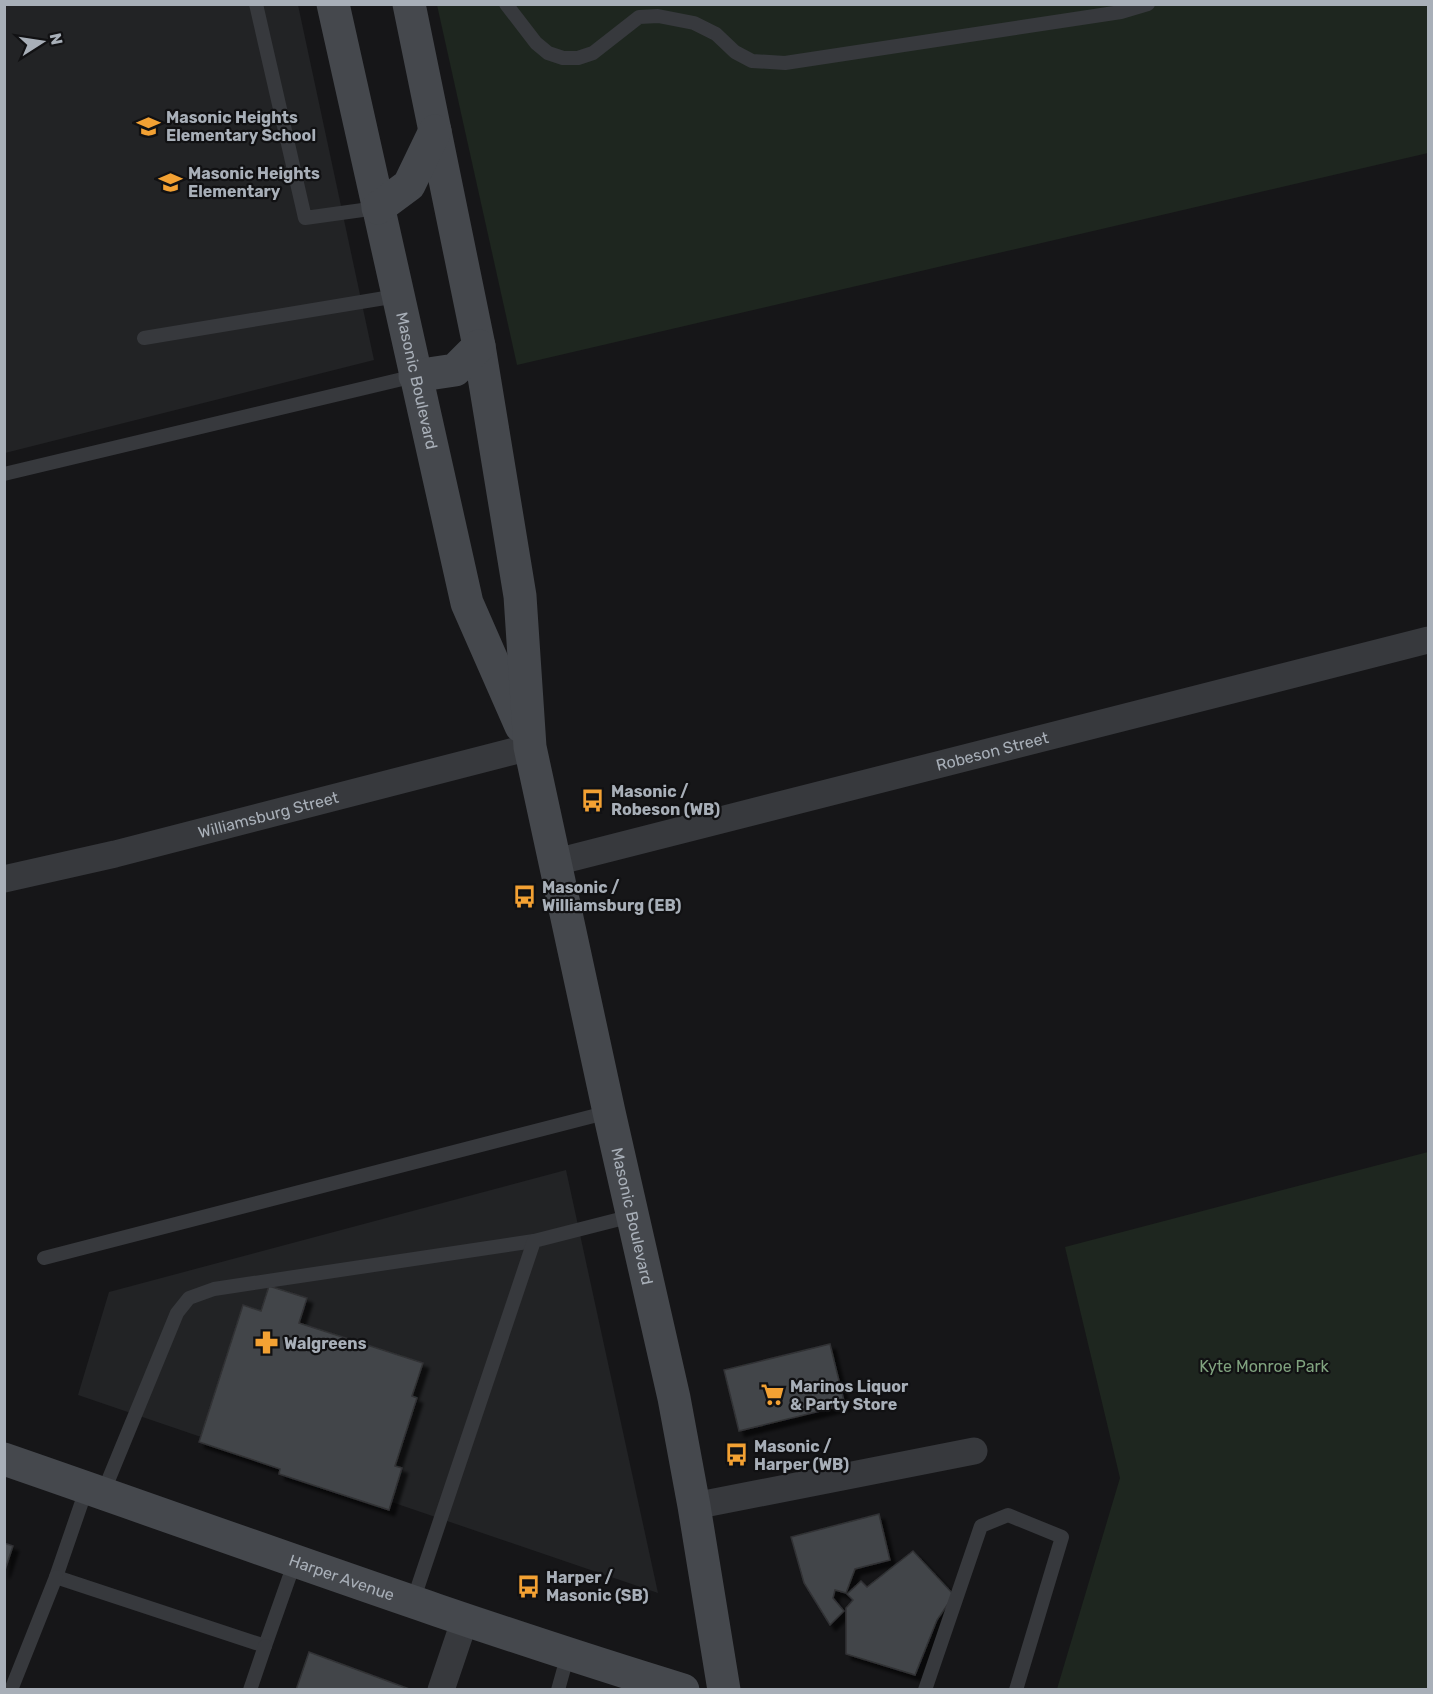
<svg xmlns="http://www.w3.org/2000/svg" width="1433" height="1694" font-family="Rubik,sans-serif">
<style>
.built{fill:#222325}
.green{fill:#1e261f}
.building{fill:#424548;stroke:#303134;stroke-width:1.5;filter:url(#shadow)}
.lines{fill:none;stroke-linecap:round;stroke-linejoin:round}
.service{stroke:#37393d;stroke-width:14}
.minor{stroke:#37393d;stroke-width:27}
.secondary{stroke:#45484d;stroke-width:33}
.labels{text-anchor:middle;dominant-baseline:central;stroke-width:4.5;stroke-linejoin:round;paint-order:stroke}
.poi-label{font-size:16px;font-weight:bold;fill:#a8afb8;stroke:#111113;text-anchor:start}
.street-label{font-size:16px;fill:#a8afb8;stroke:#111113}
.park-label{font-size:16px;fill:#80a37f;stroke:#111113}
</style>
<defs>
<filter id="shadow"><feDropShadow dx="5.5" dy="5.5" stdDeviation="1.5" flood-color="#0009"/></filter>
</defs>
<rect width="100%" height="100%" fill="#161618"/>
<!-- built -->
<g class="built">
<path d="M 5,5 L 298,5 L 374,360 L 5,453 Z"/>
<path d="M 566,1170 L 658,1593 L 78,1395 L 109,1292 Z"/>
</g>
<!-- green -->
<g class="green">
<path d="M 437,5 L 1428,5 L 1428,153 L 517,365 Z"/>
<path d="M 1428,1152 L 1428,1689 L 1057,1689 L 1120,1478 L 1065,1247 Z"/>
</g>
<!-- building -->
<g class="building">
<path d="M 269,1286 L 307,1298 L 299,1323 L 423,1363 L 412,1396 L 417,1398 L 395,1466 L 402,1468 L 389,1510 L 279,1474 L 280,1469 L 199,1442 L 243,1305 L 261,1311 Z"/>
<path d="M 830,1344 L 845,1405 L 739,1431 L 724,1370 Z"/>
<path d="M 879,1514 L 890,1560 L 855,1569 L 846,1593 L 835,1590 L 833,1598 L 844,1611 L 830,1625 L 804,1583 L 791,1537 Z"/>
<path d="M 4,1543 L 13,1546 L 4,1573 Z"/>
<path d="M 913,1551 L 954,1595 L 937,1620 L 915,1675 L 846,1654 L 846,1608 L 853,1600 L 847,1594 L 861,1581 L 867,1587 Z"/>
<path d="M 309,1652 L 412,1690 L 296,1690 Z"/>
</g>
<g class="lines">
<!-- service -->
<g class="service">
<path d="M 256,4 L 305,218 L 377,208"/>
<path d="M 506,4 L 536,43 L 548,53 L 563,58 L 578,58 L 593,53 L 639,17 L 658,16 L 694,23 L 716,34 L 735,52 L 752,61 L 785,63 L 1121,12 L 1148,4"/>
<path d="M 144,338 L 397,296"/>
<path d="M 4,474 L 415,376"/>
<path d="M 44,1258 L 609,1112"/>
<path d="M 87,1487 L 56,1577 L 265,1646 L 295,1561"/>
<path d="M 103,1493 L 177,1313 L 189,1298 L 214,1289 L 534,1241"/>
<path d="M 413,1601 L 534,1241 L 632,1216"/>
<path d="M 11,1690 L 56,1577"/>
<path d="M 250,1690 L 265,1646"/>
<path d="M 558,1690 L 568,1654"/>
<path d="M 925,1690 L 981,1526 L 1008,1515 L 1062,1537 L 1016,1690"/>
</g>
<!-- minor -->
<g class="minor">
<path id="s1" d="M 556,862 L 1428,640"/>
<path id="s2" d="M 4,879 L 115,854 L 530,747"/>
<path d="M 694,1506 L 974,1451"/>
<path d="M 441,1690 L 465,1619"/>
</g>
<!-- secondary -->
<g class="secondary">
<path id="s3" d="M 333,4 L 467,603 L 521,726"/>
<path id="s4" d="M 409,4 L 479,346 L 520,596 L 530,747 L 609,1112 L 674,1398 L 694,1506 L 724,1690"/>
<path d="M 378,208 L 409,185 L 435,131"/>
<path d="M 415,376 L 455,370 L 479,346"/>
<path id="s5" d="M 4,1459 C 230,1537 454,1620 683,1690"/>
</g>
</g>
<!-- icons -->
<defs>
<symbol id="school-bare" viewBox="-9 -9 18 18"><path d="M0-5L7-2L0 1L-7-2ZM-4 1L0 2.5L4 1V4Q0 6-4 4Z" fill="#f3a133" stroke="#111113" stroke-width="2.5" paint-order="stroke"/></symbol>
<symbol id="bus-bare" viewBox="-9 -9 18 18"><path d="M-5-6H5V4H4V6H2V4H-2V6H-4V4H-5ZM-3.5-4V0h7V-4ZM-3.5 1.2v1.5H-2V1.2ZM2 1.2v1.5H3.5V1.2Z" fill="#f3a133" stroke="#111113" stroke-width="2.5" paint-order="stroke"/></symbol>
<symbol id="pharmacy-bare" viewBox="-9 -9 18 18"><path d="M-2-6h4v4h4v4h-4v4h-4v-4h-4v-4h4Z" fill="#f3a133" stroke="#111113" stroke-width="2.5" paint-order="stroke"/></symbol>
<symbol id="supermarket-bare" viewBox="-9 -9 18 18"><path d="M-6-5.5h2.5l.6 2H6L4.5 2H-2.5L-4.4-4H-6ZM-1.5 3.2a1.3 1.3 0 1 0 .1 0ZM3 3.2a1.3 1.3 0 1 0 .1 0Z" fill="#f3a133" stroke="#111113" stroke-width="2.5" paint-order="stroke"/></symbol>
</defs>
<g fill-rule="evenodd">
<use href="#school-bare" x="132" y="110" width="33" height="33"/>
<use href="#school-bare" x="154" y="166" width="33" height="33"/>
<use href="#bus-bare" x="576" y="784" width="33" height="33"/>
<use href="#bus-bare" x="508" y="880" width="33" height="33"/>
<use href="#pharmacy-bare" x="250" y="1326" width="33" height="33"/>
<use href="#supermarket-bare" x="756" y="1378" width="33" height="33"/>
<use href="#bus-bare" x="720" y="1438" width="33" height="33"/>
<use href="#bus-bare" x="512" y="1570" width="33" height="33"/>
</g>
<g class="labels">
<!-- poi labels -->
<g class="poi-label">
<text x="166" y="117">Masonic Heights<tspan x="166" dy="18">Elementary School</tspan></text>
<text x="188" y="173">Masonic Heights<tspan x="188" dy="18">Elementary</tspan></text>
<text x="611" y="791">Masonic /<tspan x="611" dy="18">Robeson (WB)</tspan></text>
<text x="542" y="887">Masonic /<tspan x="542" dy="18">Williamsburg (EB)</tspan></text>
<text x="284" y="1343">Walgreens</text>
<text x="790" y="1386">Marinos Liquor<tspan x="790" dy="18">&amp; Party Store</tspan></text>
<text x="754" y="1446">Masonic /<tspan x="754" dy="18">Harper (WB)</tspan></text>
<text x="546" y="1577">Harper /<tspan x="546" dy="18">Masonic (SB)</tspan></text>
</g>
<!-- street labels -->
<g class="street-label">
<text stroke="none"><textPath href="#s3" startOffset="386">Masonic Boulevard</textPath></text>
<text stroke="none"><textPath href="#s1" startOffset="450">Robeson Street</textPath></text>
<text stroke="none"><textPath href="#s2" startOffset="272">Williamsburg Street</textPath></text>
<text stroke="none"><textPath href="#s4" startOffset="1234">Masonic Boulevard</textPath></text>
<text stroke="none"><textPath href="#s5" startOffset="358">Harper Avenue</textPath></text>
</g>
<!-- park labels -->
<g class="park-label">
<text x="1264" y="1366">Kyte Monroe Park</text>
</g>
</g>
<!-- border -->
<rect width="1433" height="1694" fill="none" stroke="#a8afb8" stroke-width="12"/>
<!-- north arrow -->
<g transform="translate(42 42) rotate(78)" stroke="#111113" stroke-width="4.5" paint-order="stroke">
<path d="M0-4.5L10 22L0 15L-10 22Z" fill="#a8afb8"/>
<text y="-9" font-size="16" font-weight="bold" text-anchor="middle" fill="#a8afb8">N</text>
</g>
</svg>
